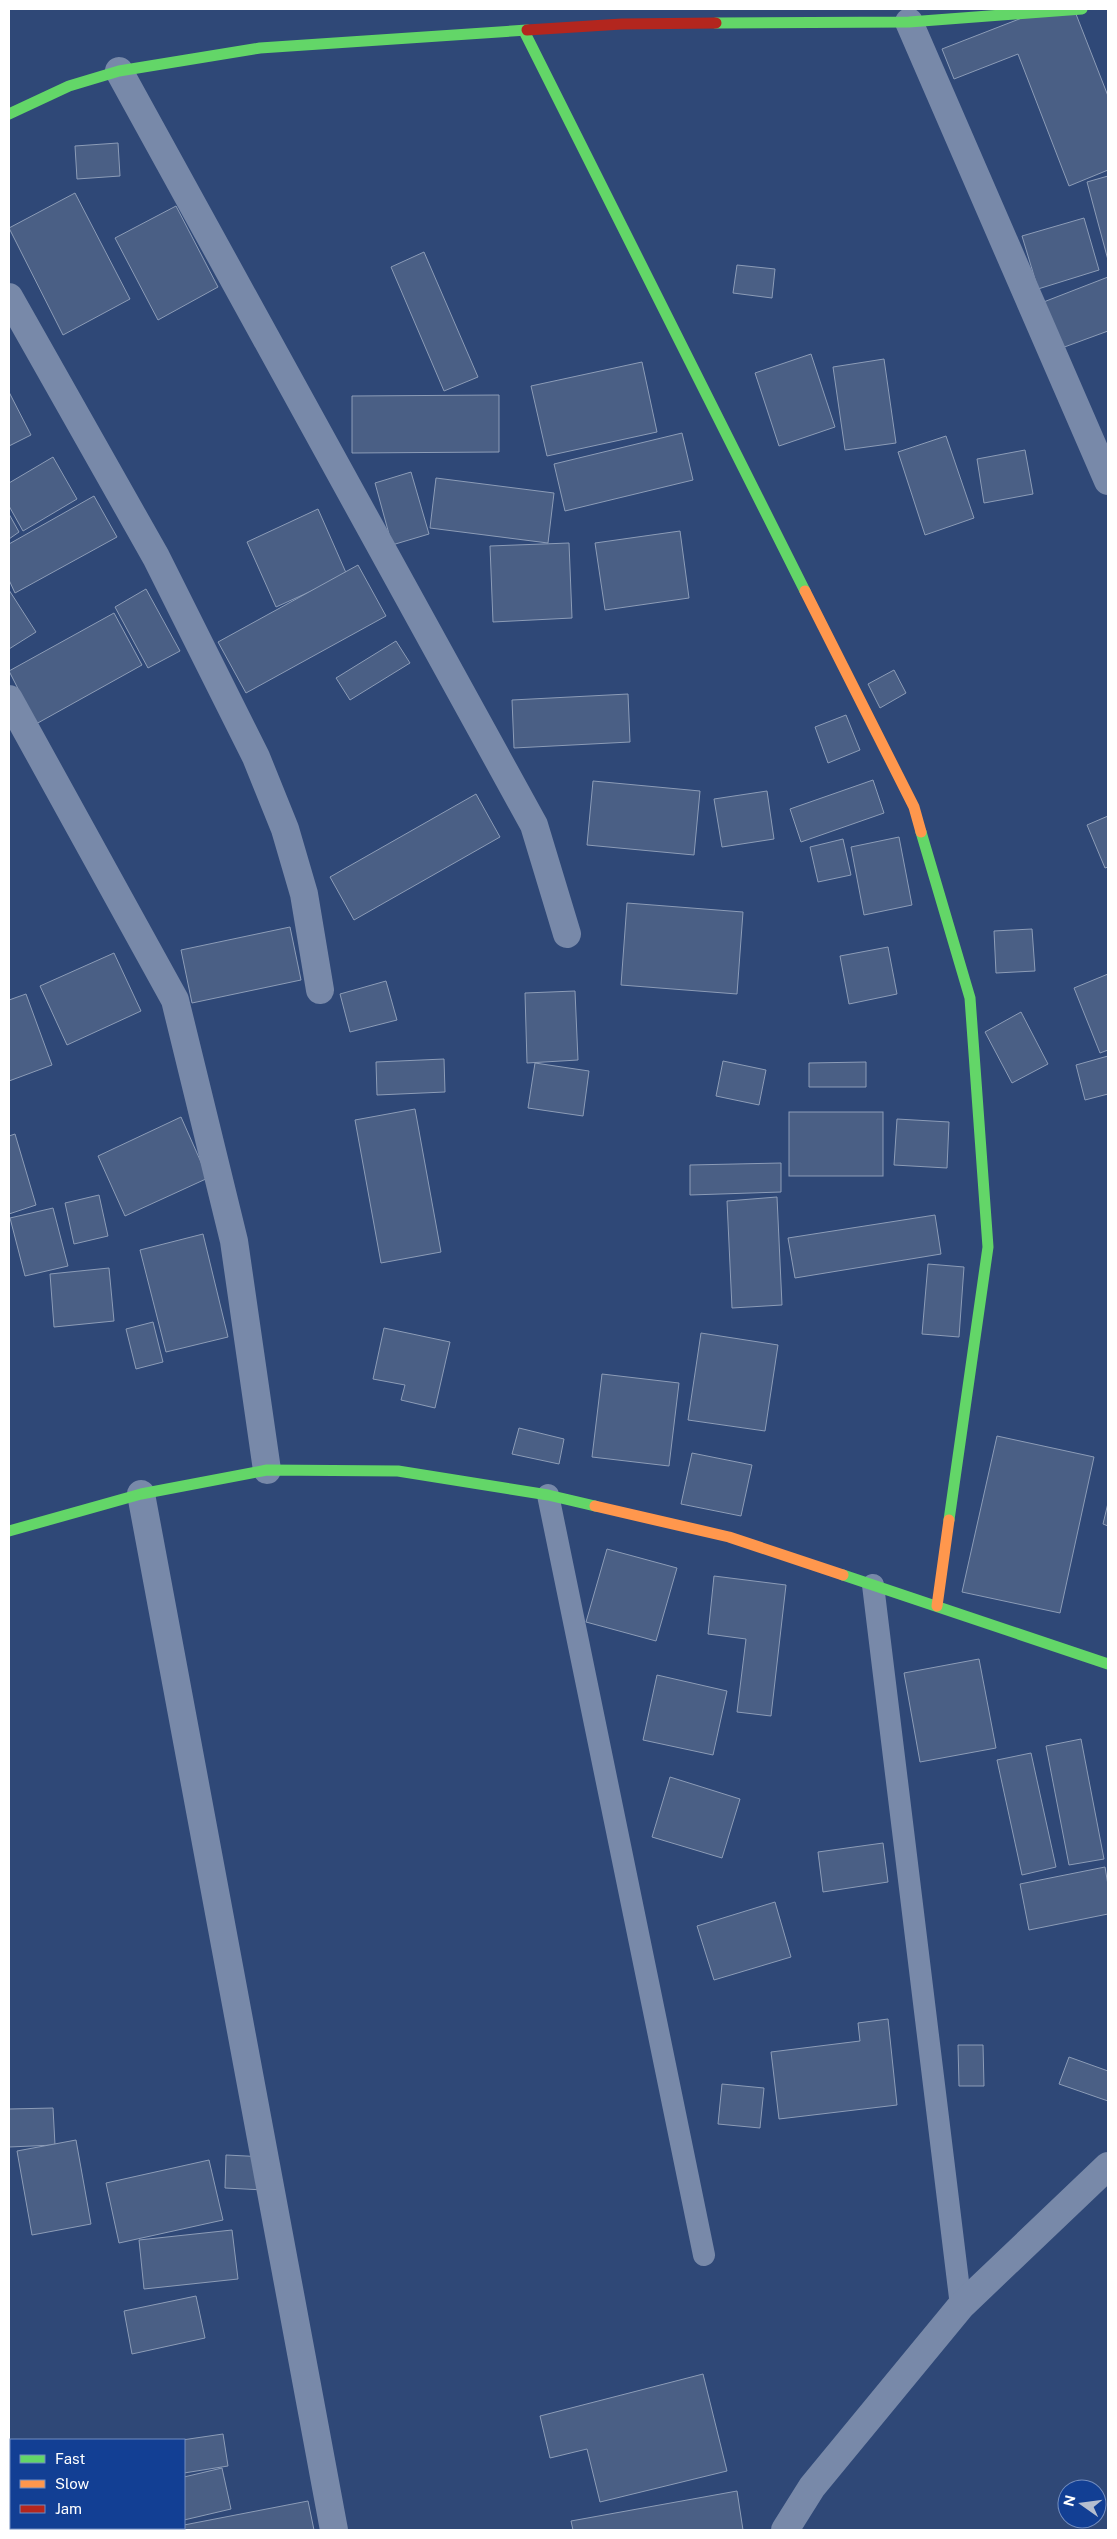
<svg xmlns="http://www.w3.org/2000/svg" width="1117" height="2539" font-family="'Public Sans',sans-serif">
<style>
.building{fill:#4a5f85;stroke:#8c9cb7}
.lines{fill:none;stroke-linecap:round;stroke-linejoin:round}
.lane{stroke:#7889a9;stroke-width:22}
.street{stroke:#7889a9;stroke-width:28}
.fast{stroke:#63d668;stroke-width:11}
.slow{stroke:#ff974d;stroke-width:11}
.jam{stroke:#b3261e;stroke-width:11}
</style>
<rect width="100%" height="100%" fill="#2f4877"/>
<!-- building -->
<g class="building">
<path d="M 1045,9 L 1074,9 L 1108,96 L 1108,170 L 1069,186 L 1018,54 L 954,79 L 942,49 Z"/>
<path d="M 118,143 L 120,176 L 77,179 L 75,146 Z"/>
<path d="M 1108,176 L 1108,260 L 1087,182 Z"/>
<path d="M 75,193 L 130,299 L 63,335 L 9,228 Z"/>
<path d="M 176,206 L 218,287 L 158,320 L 115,238 Z"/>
<path d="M 1084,218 L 1099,270 L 1038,289 L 1022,236 Z"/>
<path d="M 424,252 L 478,377 L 444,391 L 391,267 Z"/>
<path d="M 737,265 L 775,269 L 772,298 L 733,293 Z"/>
<path d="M 1108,277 L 1108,331 L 1059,349 L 1041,303 Z"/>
<path d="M 811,354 L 835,427 L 779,446 L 755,373 Z"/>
<path d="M 884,359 L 896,443 L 845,450 L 833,367 Z"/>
<path d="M 642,362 L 657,432 L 547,456 L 531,386 Z"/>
<path d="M 9,392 L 31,435 L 9,446 Z"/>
<path d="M 499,395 L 499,452 L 352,453 L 352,396 Z"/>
<path d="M 682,433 L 693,480 L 565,511 L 554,464 Z"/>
<path d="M 946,436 L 974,518 L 925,535 L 898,452 Z"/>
<path d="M 1025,450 L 1033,494 L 984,503 L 977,459 Z"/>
<path d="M 53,457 L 77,499 L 23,531 L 9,506 L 9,483 Z"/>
<path d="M 411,472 L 429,534 L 392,545 L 375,483 Z"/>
<path d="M 436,478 L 554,493 L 548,543 L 430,528 Z"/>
<path d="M 94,496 L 117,537 L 15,593 L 9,580 L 9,544 Z"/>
<path d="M 318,509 L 347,575 L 276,607 L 247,542 Z"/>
<path d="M 9,514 L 19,532 L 9,539 Z"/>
<path d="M 680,531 L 689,598 L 605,610 L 595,543 Z"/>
<path d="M 569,543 L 572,618 L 493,622 L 490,546 Z"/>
<path d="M 358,565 L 386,616 L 246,693 L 218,642 Z"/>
<path d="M 146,589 L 180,651 L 148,668 L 115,607 Z"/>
<path d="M 9,590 L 36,632 L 9,649 Z"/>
<path d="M 114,613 L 142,665 L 36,724 L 9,671 Z"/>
<path d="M 396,641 L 410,663 L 350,700 L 336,678 Z"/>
<path d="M 894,670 L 906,693 L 880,708 L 868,684 Z"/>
<path d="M 628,694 L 630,742 L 514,748 L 512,700 Z"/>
<path d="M 846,715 L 860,750 L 828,763 L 815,727 Z"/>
<path d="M 873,780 L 884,813 L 801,842 L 790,809 Z"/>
<path d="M 593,781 L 700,791 L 694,855 L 587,845 Z"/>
<path d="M 767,791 L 774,839 L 722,847 L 714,799 Z"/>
<path d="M 476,794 L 500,837 L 354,920 L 330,877 Z"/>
<path d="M 1108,816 L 1108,867 L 1105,868 L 1087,825 Z"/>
<path d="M 899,837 L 912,905 L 864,915 L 851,847 Z"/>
<path d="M 843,839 L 851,875 L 818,882 L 810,847 Z"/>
<path d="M 627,903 L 743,912 L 737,994 L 621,985 Z"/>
<path d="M 290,927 L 301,980 L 192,1003 L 181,950 Z"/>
<path d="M 1032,929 L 1035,971 L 996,973 L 994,931 Z"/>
<path d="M 888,947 L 897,994 L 849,1004 L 840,956 Z"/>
<path d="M 114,953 L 141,1011 L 67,1045 L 40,986 Z"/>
<path d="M 1108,974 L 1108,1050 L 1100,1053 L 1074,988 Z"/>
<path d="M 386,981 L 397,1020 L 350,1032 L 340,994 Z"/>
<path d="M 575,991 L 578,1060 L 527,1063 L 525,993 Z"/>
<path d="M 26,994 L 52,1065 L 9,1081 L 9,1000 Z"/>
<path d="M 1021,1012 L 1048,1064 L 1012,1083 L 985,1032 Z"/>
<path d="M 1108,1056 L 1108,1094 L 1085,1100 L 1076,1065 Z"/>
<path d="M 444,1059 L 445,1092 L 377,1095 L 376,1062 Z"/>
<path d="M 723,1061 L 766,1070 L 759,1105 L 716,1096 Z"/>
<path d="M 866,1062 L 866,1087 L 809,1087 L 809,1063 Z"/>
<path d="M 535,1063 L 589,1071 L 583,1116 L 528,1108 Z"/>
<path d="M 415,1109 L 441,1252 L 381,1263 L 355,1120 Z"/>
<rect x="789" y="1112" width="94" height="64"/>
<path d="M 181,1117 L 208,1178 L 125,1216 L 98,1156 Z"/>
<path d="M 897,1119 L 949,1122 L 947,1168 L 894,1165 Z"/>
<path d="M 15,1134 L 36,1205 L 9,1214 L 9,1136 Z"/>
<path d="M 781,1163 L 781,1192 L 690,1195 L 690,1165 Z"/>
<path d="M 99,1195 L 108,1236 L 74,1244 L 65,1203 Z"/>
<path d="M 777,1197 L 782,1305 L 732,1308 L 727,1201 Z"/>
<path d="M 53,1208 L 68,1266 L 25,1276 L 10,1218 Z"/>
<path d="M 935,1215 L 941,1254 L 795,1278 L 788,1238 Z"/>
<path d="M 203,1234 L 228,1337 L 166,1352 L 140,1250 Z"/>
<path d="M 928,1264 L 964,1267 L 959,1337 L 922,1334 Z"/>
<path d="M 109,1268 L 114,1321 L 54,1327 L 50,1274 Z"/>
<path d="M 153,1322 L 163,1362 L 136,1369 L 126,1329 Z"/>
<path d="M 384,1328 L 450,1342 L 435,1408 L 401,1400 L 405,1385 L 373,1379 Z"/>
<path d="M 701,1333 L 778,1345 L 765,1431 L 688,1420 Z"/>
<path d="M 602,1374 L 679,1383 L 669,1466 L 592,1457 Z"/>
<path d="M 519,1428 L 564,1439 L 559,1464 L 512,1454 Z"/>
<path d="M 997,1436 L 1094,1457 L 1060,1613 L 962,1592 Z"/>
<path d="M 692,1453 L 752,1465 L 741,1516 L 681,1504 Z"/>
<path d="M 1108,1503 L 1108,1526 L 1103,1524 Z"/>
<path d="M 607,1549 L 677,1568 L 656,1641 L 586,1622 Z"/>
<path d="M 714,1576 L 786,1585 L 771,1716 L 737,1712 L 746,1639 L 708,1634 Z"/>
<path d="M 979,1659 L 996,1748 L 920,1762 L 904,1673 Z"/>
<path d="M 657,1675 L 727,1691 L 713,1755 L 643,1740 Z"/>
<path d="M 1081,1739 L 1104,1859 L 1069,1865 L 1046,1746 Z"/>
<path d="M 1031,1753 L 1056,1867 L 1022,1875 L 997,1760 Z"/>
<path d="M 670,1777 L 740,1799 L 722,1858 L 652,1837 Z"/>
<path d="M 883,1843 L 888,1882 L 823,1892 L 818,1852 Z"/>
<path d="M 1105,1867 L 1108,1885 L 1108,1914 L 1029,1930 L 1020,1884 Z"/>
<path d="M 775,1902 L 791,1957 L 714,1980 L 697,1926 Z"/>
<path d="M 888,2019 L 897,2105 L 779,2119 L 771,2052 L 860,2041 L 858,2023 Z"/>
<path d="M 958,2045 L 983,2045 L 984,2086 L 959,2086 Z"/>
<path d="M 1069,2057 L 1108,2071 L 1108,2101 L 1059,2084 Z"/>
<path d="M 722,2084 L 764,2088 L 760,2128 L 718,2124 Z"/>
<path d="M 53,2108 L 55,2145 L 9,2147 L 9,2109 Z"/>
<path d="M 76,2140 L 91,2224 L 32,2235 L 17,2151 Z"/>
<path d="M 226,2155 L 266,2157 L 264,2190 L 225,2188 Z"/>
<path d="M 209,2160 L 223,2220 L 119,2243 L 106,2183 Z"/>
<path d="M 232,2230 L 238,2279 L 144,2289 L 139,2240 Z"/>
<path d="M 196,2296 L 205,2338 L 132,2354 L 124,2311 Z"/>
<path d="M 703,2374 L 727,2471 L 600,2502 L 587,2449 L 550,2458 L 540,2416 Z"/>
<path d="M 223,2434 L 228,2466 L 184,2473 L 184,2440 L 182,2440 Z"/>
<path d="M 222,2468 L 231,2509 L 184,2520 L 184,2477 Z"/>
<path d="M 737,2491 L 743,2530 L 573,2530 L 571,2521 Z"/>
<path d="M 308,2501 L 314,2530 L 169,2530 L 168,2528 L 184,2528 L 184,2525 Z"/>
<rect x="36" y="2528" width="118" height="2"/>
</g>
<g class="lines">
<!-- lane -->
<g class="lane">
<path d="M 548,1495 L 704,2255"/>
<path d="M 873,1585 L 961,2306"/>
</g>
<!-- street -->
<g class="street">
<path d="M 909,22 L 1108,481"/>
<path d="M 119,71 L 534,825 L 567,934"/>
<path d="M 9,297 L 156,557 L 256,757 L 285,829 L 304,894 L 320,990"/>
<path d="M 9,699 L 175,1000 L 234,1241 L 267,1470"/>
<path d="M 141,1494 L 334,2530"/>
<path d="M 785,2530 L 812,2487 L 961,2306 L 1108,2166"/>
</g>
<!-- fast -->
<g class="fast">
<path d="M 716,23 L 909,22 L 1082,9"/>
<path d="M 524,31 L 805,591"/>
<path d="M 9,114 L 69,86 L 119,71 L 260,48 L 527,30"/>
<path d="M 921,832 L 970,998 L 988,1247 L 949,1520"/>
<path d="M 9,1531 L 141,1494 L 267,1470 L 398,1471 L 548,1495 L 595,1506"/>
<path d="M 843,1575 L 1108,1664"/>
</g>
<!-- slow -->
<g class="slow">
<path d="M 805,591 L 914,807 L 921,832"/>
<path d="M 595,1506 L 729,1537 L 843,1575"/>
<path d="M 937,1606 L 949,1520"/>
</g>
<!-- jam -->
<path class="jam" d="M 527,30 L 622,24 L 716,23"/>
</g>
<!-- border -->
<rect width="1117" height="2539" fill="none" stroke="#ffffff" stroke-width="20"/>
<!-- legend -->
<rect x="10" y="2439" width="175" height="90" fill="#123f94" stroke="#718cbf"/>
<rect x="20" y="2455" width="25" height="8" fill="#63d668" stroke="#718cbf"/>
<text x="55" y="2464" font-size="15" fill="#ffffff">Fast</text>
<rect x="20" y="2480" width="25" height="8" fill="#ff974d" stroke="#718cbf"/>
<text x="55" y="2489" font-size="15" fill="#ffffff">Slow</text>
<rect x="20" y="2505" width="25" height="8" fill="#b3261e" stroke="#718cbf"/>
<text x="55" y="2514" font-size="15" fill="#ffffff">Jam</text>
<!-- north arrow -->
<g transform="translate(1082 2504) rotate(284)"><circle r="24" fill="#123f94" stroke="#718cbf"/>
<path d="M0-4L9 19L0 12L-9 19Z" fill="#b6bfcf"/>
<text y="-8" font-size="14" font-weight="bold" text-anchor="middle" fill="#ffffff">N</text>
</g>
</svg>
